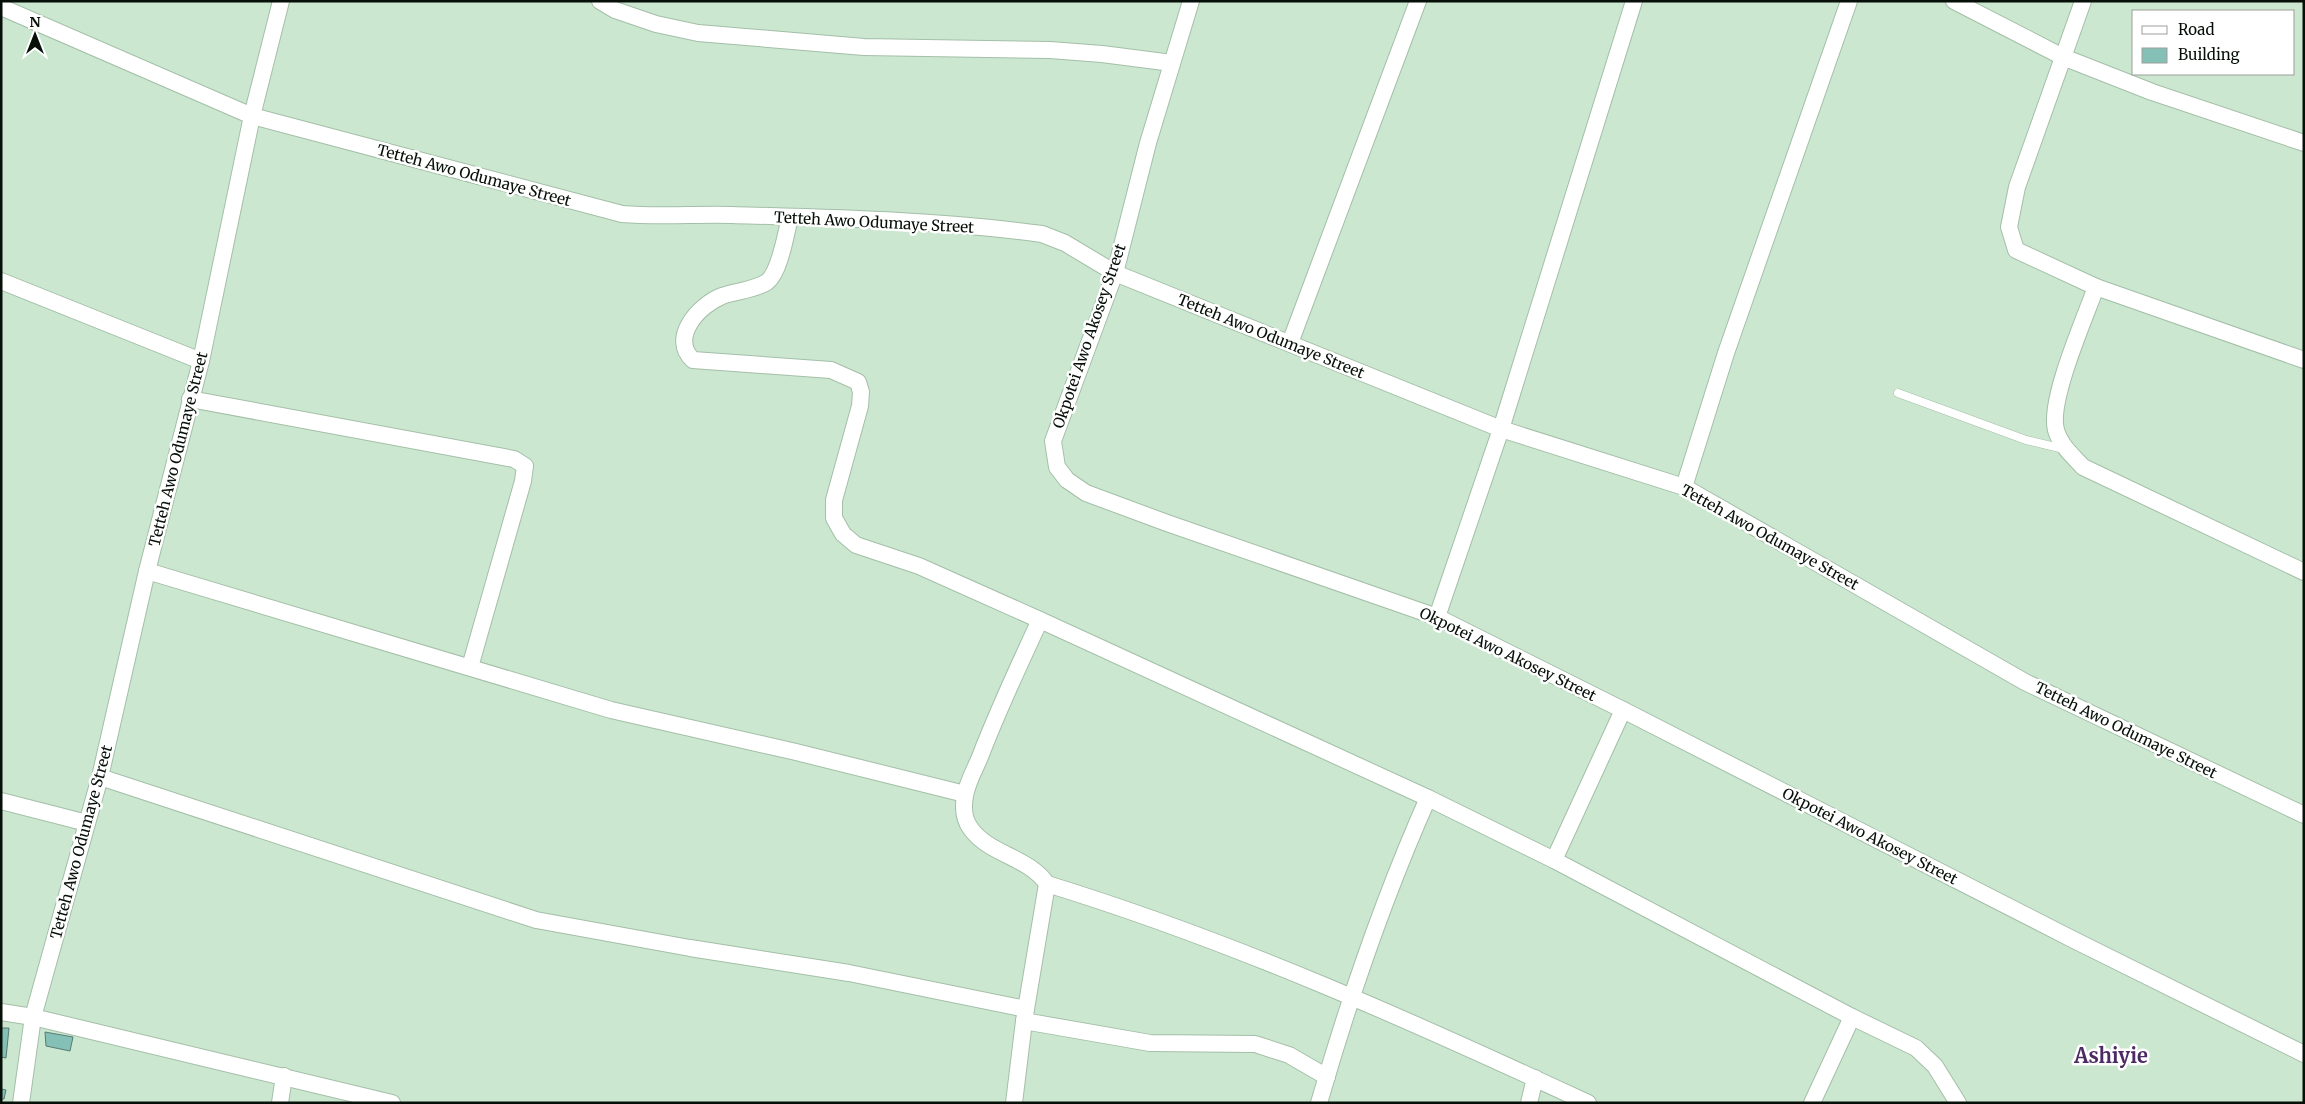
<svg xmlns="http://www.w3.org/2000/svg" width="2305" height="1104" font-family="Merriweather,serif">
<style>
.building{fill:#84c0b5;stroke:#567c75}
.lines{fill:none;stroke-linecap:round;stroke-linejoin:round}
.lane-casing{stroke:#a4bfa8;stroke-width:9}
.street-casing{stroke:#a4bfa8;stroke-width:18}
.lane{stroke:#fff;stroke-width:8}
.street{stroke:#fff;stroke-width:16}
.labels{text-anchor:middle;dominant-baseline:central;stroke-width:5;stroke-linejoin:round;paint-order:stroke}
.street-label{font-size:15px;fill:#060f08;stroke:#fff}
.district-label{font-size:20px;font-weight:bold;fill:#4c2b64;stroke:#fff}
</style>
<rect width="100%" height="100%" fill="#cbe7cf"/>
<!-- building -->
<g class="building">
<path d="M 1,1028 L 9,1028 L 6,1058 L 1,1057 Z"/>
<path d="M 45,1032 L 73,1037 L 70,1051 L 46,1046 Z"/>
<path d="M 1,1089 L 6,1090 L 4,1099 L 1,1099 Z"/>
</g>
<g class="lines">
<defs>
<path id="lane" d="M 1898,393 L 2026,440 L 2064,449"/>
<g id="street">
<path d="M 600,1 L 615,10 L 656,24 L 698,33 L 864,47 L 1050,50 L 1102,54 L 1172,63"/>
<path d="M 1191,1 L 1148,143 L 1115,273 L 1053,441 L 1057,467 L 1067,480 L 1086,493 L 1167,523 L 1437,617 L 1623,710 L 2074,940 L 2304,1054"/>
<path d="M 1954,1 L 2063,57 L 2152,92 L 2304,143"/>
<path d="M 2083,1 L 2017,187 L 2009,227 L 2016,250 L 2096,287 L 2304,360"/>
<path d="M 1,7 L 252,116 L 281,1"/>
<path d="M 790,217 C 786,233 780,272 767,282 C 755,290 736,291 722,296 C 699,305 669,338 693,360 L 831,370 L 858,382 L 861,392 L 860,406 L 834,500 L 834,518 L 843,534 L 856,545 L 919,566 L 1040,620 L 1428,798 L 1554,860 L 1852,1017 L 1916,1048 L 1935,1066 L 1958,1103"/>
<path d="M 1,281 L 201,361"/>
<path d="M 2096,287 C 2085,318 2048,401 2056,430 C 2060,445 2073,456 2083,467 L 2304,572"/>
<path d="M 1290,343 L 1418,1"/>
<path d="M 190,399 L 514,459 L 525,466 L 523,481 L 470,667"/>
<path d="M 1684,487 L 1726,353 L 1849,1"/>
<path d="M 147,571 L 611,710 L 796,752 L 965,794"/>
<path d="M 1437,617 L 1501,429 L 1634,1"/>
<path d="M 1040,620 C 1019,665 998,710 980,757 C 975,769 967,783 965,796 C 963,807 964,820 971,829 C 990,855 1029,857 1047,884"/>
<path d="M 100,777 L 536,920 L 690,948 L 849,973 L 1026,1009"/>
<path d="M 1,801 L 87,823"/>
<path d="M 1554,860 L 1623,710"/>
<path d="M 1,1012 L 33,1017 L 392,1103"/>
<path d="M 1024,1021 L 1150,1043 L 1255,1044 L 1289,1055 L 1327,1077"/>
<path d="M 21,1103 L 33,1017 L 100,777 L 147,571 L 201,361 L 252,116 L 622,214 C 658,217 695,214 732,215 C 835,218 939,220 1042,234 L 1065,243 L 1115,273 L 1501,429 L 1684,487 L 2025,682 L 2304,815"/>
<path d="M 280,1103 L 284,1076"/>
<path d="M 1014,1103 L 1024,1021 L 1047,884 C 1233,941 1411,1021 1588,1103"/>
<path d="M 1319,1103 C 1349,999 1384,897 1428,798"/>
<path d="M 1529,1103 L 1535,1078"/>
<path d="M 1812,1103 L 1852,1017"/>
</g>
</defs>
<!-- lane casing -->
<use href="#lane" class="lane-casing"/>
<!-- street casing -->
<use href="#street" class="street-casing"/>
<!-- lane -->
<use href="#lane" class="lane"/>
<!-- street -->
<use href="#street" class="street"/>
</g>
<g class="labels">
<!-- street labels -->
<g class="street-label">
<text transform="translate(474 175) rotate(15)">Tetteh Awo Odumaye Street</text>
<text transform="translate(874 222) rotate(3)">Tetteh Awo Odumaye Street</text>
<text transform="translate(1089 336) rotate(-71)">Okpotei Awo Akosey Street</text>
<text transform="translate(1271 336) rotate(22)">Tetteh Awo Odumaye Street</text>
<text transform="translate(178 449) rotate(-76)">Tetteh Awo Odumaye Street</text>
<text transform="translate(1770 537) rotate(29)">Tetteh Awo Odumaye Street</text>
<text transform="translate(1508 654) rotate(26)">Okpotei Awo Akosey Street</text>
<text transform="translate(2126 730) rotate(26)">Tetteh Awo Odumaye Street</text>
<text transform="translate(1870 836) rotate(27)">Okpotei Awo Akosey Street</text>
<text transform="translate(81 842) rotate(-75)">Tetteh Awo Odumaye Street</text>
</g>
<!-- district labels -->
<g class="district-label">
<text x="2111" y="1055">Ashiyie</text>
</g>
</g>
<!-- border -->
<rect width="2305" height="1104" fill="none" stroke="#060f08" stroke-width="5"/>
<!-- legend -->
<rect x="2132" y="10" width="162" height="65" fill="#ffffff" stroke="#9b9f9c"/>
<rect x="2142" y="26" width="25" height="8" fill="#ffffff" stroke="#9b9f9c"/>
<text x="2178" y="35" font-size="15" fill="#060f08">Road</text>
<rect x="2142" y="48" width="25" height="15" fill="#84c0b5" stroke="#9b9f9c"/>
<text x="2178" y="60" font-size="15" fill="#060f08">Building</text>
<!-- north arrow -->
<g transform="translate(35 35)" stroke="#ffffff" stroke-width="4" paint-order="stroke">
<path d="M0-4L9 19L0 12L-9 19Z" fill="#060f08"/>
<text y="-8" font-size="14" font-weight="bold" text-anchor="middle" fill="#060f08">N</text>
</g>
</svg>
